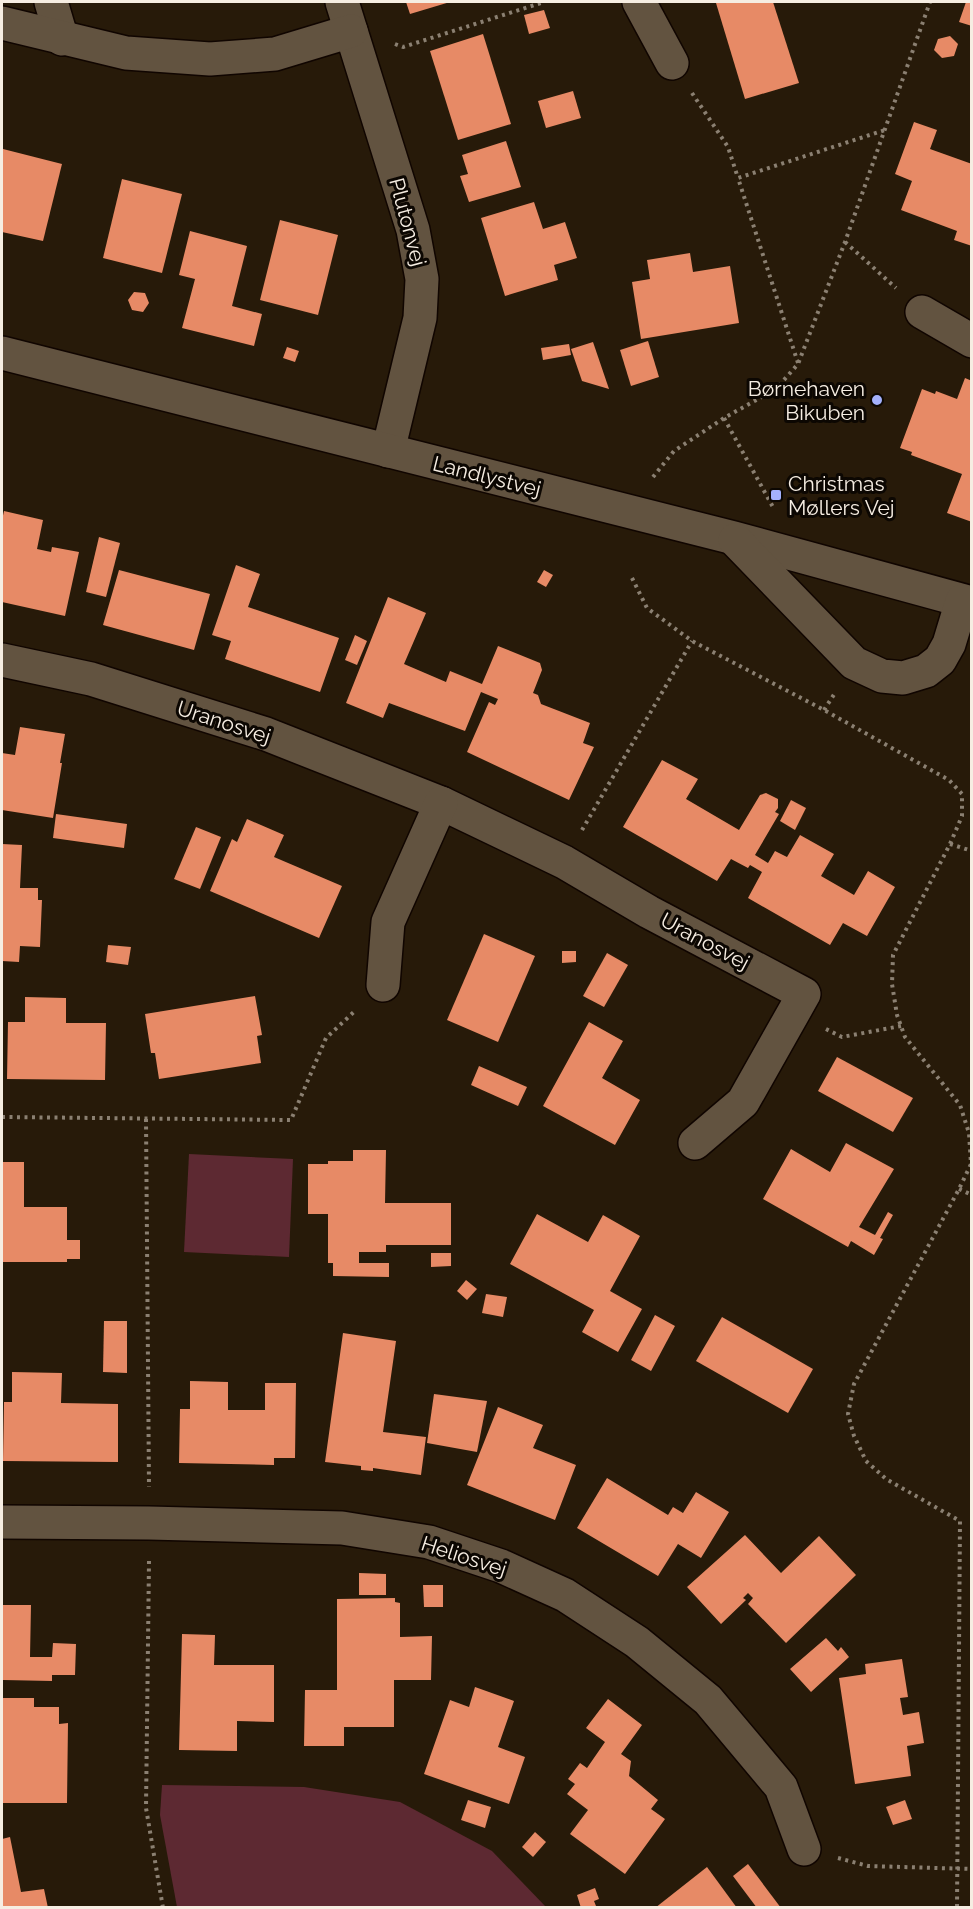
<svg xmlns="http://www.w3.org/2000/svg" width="973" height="1909" font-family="Raleway,sans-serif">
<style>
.green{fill:#5d2932}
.building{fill:#e78a66}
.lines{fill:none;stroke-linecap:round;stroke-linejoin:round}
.minor-casing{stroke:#100500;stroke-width:36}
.path{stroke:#8b8072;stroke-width:4;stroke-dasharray:3 4.5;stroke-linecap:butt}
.minor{stroke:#625340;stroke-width:33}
.poi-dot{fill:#a4b1fc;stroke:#0c0702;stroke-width:2}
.labels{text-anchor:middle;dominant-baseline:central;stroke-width:6;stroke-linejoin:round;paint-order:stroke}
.street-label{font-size:21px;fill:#f6ede2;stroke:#0c0702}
.poi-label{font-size:21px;fill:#f6ede2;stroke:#0c0702;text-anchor:end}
</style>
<rect width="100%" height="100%" fill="#271a09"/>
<!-- green -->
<g class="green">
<path d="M 189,1154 L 293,1159 L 289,1257 L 184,1252 Z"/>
<path d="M 162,1785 L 304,1787 L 400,1802 L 492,1851 L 546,1907 L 177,1907 L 160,1815 Z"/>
</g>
<!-- building -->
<g class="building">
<path d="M 406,2 L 450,2 L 410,14 Z"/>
<path d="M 720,2 L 773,2 L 799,83 L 745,99 L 716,3 Z"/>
<path d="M 966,2 L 972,2 L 972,26 L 959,22 Z"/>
<path d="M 544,10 L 550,28 L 529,34 L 524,15 Z"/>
<path d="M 483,34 L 511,124 L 458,140 L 430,51 Z"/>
<path d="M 950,36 L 958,44 L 954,56 L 942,58 L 934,50 L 938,39 Z"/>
<path d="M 573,91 L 581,118 L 546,128 L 538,101 Z"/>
<path d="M 914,122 L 937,130 L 930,149 L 972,164 L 972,246 L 954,240 L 957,231 L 901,210 L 912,181 L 895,174 Z"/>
<path d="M 506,141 L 521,187 L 469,202 L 460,176 L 468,174 L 462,155 Z"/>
<path d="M 3,149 L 62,164 L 43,241 L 2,232 Z"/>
<path d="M 122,179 L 182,194 L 162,273 L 103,258 Z"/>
<path d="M 534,202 L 543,229 L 565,222 L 577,258 L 554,265 L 558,280 L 505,296 L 481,218 Z"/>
<path d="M 280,220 L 338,235 L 318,315 L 260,300 Z"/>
<path d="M 190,231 L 247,246 L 232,306 L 262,314 L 254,346 L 182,328 L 195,279 L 179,275 Z"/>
<path d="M 690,253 L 693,272 L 730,266 L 739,323 L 641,339 L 632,282 L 650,279 L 647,260 Z"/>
<path d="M 134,292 L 145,293 L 149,303 L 143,312 L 132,310 L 128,300 Z"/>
<path d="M 648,341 L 659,377 L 631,386 L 620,350 Z"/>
<path d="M 593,342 L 609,389 L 582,381 L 571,349 Z"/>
<path d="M 569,344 L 571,355 L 543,360 L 541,348 Z"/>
<path d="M 287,347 L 299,351 L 295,362 L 283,358 Z"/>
<path d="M 965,378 L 972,381 L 972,522 L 947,513 L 962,474 L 911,455 L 912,452 L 900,448 L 922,389 L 935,394 L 936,391 L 957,399 Z"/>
<path d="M 4,511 L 43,520 L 37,549 L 51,552 L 52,547 L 79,552 L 65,616 L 2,602 L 2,520 Z"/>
<path d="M 99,537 L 120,543 L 106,597 L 86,592 Z"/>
<path d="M 236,565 L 260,574 L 248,607 L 339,638 L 320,692 L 225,659 L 231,641 L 212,635 Z"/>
<path d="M 119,570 L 210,594 L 194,650 L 103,625 Z"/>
<path d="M 544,570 L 553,575 L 546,587 L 537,582 Z"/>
<path d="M 388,597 L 426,613 L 404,664 L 446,682 L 450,671 L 482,684 L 498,646 L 540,663 L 542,670 L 533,693 L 538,695 L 541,704 L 590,723 L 583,743 L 594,747 L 569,800 L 467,752 L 489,702 L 495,705 L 498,699 L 481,692 L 465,731 L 389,703 L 383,718 L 346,703 Z"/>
<path d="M 355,635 L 367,641 L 357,665 L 345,660 Z"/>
<path d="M 20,727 L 65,734 L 60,763 L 62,763 L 53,818 L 2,810 L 2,753 L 15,755 Z"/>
<path d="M 662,760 L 698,779 L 686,799 L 739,830 L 760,795 L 766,793 L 778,799 L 778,808 L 775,812 L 779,814 L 755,855 L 768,863 L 775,851 L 787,857 L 800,835 L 834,854 L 821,876 L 854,895 L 868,871 L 895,887 L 867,936 L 843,923 L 830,945 L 748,898 L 762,872 L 750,865 L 748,868 L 731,859 L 717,881 L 623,827 Z"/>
<path d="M 791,800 L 806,808 L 795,830 L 780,821 Z"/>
<path d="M 56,814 L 127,824 L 124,848 L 53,838 Z"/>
<path d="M 247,819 L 284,835 L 274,857 L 342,886 L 319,938 L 210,891 L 232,839 L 237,842 Z"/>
<path d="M 196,827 L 221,837 L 200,889 L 174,879 Z"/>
<path d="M 2,844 L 22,845 L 20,888 L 38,888 L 38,900 L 42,900 L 40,947 L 20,946 L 19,962 L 2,961 Z"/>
<path d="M 484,934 L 535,956 L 498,1042 L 447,1020 Z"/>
<path d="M 108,945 L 131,947 L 128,965 L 106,962 Z"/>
<path d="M 562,951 L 576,951 L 576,962 L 562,963 Z"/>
<path d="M 607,953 L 628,965 L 604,1007 L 583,996 Z"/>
<path d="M 255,996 L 262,1035 L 257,1036 L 261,1063 L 159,1079 L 155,1053 L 151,1053 L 145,1014 Z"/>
<path d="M 25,997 L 66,998 L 66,1023 L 106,1023 L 105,1080 L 7,1079 L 8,1022 L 25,1022 Z"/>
<path d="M 589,1022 L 623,1041 L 602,1078 L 640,1100 L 615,1145 L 543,1106 Z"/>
<path d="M 837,1057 L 913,1098 L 893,1132 L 818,1091 Z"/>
<path d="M 479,1066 L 527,1087 L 518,1106 L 471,1085 Z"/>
<path d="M 846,1143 L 894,1169 L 859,1227 L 875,1235 L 888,1212 L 893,1215 L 880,1238 L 883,1239 L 874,1255 L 851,1241 L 848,1247 L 763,1199 L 791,1149 L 830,1172 Z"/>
<path d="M 353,1150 L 386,1150 L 385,1203 L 451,1203 L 451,1245 L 386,1245 L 386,1252 L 359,1252 L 359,1263 L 389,1263 L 389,1277 L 333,1276 L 333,1263 L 328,1263 L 328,1214 L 308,1214 L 308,1164 L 328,1164 L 328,1161 L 353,1161 Z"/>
<path d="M 2,1162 L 24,1162 L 24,1207 L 67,1207 L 67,1240 L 80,1240 L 80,1259 L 67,1259 L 67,1262 L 2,1262 Z"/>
<path d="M 537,1214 L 588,1242 L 603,1215 L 640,1236 L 610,1291 L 642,1309 L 618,1352 L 582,1332 L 594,1310 L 510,1264 Z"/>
<path d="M 431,1253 L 451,1253 L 451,1266 L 431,1267 Z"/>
<path d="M 466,1280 L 477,1289 L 467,1300 L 457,1291 Z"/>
<path d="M 486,1294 L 507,1297 L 503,1317 L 482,1313 Z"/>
<path d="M 655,1315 L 675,1326 L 651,1371 L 631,1360 Z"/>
<path d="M 722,1317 L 813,1369 L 788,1413 L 696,1361 Z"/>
<path d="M 104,1321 L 127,1321 L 127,1373 L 103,1372 Z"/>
<path d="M 343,1333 L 396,1341 L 383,1432 L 426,1437 L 421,1475 L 373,1468 L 373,1471 L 361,1470 L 361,1466 L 325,1462 Z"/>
<path d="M 12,1372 L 62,1373 L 61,1403 L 118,1404 L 118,1462 L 3,1461 L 4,1402 L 12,1402 Z"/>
<path d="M 190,1381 L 228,1382 L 228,1410 L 265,1410 L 265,1383 L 296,1383 L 295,1458 L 274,1458 L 274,1465 L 179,1463 L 180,1409 L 190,1409 Z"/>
<path d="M 434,1394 L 487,1401 L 477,1452 L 427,1443 Z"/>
<path d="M 498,1407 L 543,1425 L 533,1448 L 576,1465 L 555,1520 L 467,1485 Z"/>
<path d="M 607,1478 L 668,1515 L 673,1507 L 683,1513 L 696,1492 L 729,1512 L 701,1558 L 678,1544 L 658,1576 L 577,1528 Z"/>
<path d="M 745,1535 L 781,1573 L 819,1536 L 856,1575 L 786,1643 L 748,1604 L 753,1598 L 748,1593 L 743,1598 L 746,1600 L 721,1624 L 687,1587 Z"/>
<path d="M 359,1573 L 386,1574 L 386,1595 L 359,1595 Z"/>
<path d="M 423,1585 L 443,1585 L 443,1607 L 424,1607 Z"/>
<path d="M 395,1598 L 395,1602 L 400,1603 L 400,1637 L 432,1636 L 431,1680 L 394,1680 L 394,1727 L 344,1727 L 344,1746 L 304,1746 L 305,1690 L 337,1690 L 337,1599 Z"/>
<path d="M 2,1605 L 31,1605 L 30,1657 L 52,1657 L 53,1643 L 76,1644 L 75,1675 L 52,1675 L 52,1681 L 3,1680 Z"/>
<path d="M 182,1634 L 215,1635 L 214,1665 L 274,1665 L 274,1722 L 237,1721 L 237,1751 L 179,1750 Z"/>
<path d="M 826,1638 L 838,1651 L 841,1647 L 849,1657 L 811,1692 L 790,1669 Z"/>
<path d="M 902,1659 L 908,1697 L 900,1698 L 903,1715 L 919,1712 L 924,1743 L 907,1746 L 911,1776 L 855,1784 L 839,1678 L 866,1674 L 865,1664 Z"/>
<path d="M 475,1687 L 514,1701 L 498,1747 L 525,1757 L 509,1804 L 424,1774 L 450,1700 L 469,1707 Z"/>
<path d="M 2,1698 L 34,1698 L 34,1707 L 59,1707 L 59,1724 L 68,1723 L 67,1803 L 2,1803 Z"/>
<path d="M 608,1699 L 642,1725 L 621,1754 L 631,1761 L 629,1776 L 658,1800 L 651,1809 L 665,1819 L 625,1874 L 570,1834 L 588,1810 L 567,1794 L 575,1784 L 568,1779 L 580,1763 L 587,1768 L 605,1742 L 586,1728 Z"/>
<path d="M 468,1800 L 491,1807 L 485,1828 L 461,1820 Z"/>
<path d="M 905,1800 L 912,1819 L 893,1825 L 886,1807 Z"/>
<path d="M 535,1832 L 546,1842 L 533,1857 L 522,1847 Z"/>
<path d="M 10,1837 L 21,1892 L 44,1889 L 48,1908 L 2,1908 L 2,1839 Z"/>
<path d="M 748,1864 L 781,1908 L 757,1908 L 733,1876 Z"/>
<path d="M 707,1867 L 737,1908 L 655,1908 Z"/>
<path d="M 595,1888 L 599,1899 L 594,1901 L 596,1906 L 581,1908 L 577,1895 Z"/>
</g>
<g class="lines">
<defs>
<g id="minor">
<path d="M 51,2 L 62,39"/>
<path d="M 342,2 L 413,230 L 422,279 L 420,318 L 388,451"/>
<path d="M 639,2 L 672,63"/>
<path d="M 2,23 L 126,53 L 210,59 L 275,54 L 351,31"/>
<path d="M 922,312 L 972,341"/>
<path d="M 2,353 L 734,538 L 972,603"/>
<path d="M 735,540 L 854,663 L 882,676 L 903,678 L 926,671 L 940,660 L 949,644 L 962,601"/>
<path d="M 2,660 L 91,679 L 266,734 L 441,803 L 564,862 L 649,912 L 804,994 L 743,1102 L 695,1143"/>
<path d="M 383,985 L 388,922 L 441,803"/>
<path d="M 2,1522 L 149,1523 L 342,1528 L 429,1542 L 501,1566 L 565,1595 L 637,1642 L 708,1700 L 781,1787 L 804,1849"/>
</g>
</defs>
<!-- minor casing -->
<use href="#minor" class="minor-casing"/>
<!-- path -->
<g class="path">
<path d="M 395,44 L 403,47 L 544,2"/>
<path d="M 692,93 L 728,147 L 738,178"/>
<path d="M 845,242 L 896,288"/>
<path d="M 798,363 L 738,178 L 885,130"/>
<path d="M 724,418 L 774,509"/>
<path d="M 653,477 L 674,451 L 724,418 L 776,389 L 798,364 L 845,242 L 930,2"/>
<path d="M 632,578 L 647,608 L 692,641 L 824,710 L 949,780 L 962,794 L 962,816 L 950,844 L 893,955 L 892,984 L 897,1015 L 905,1037 L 960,1105 L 969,1133 L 971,1164 L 959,1189 L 854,1384 L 848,1414 L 854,1436 L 866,1461 L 886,1479 L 960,1521 L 957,1908"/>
<path d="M 824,710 L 835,693"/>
<path d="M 582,830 L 692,641"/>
<path d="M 950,844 L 972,851"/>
<path d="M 826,1029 L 842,1037 L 901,1026"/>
<path d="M 2,1117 L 291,1120 L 326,1038 L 356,1010"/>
<path d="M 146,1119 L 149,1487"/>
<path d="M 959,1189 L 972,1195"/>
<path d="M 149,1561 L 146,1808 L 163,1908"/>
<path d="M 838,1858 L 868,1866 L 972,1869"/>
</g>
<!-- minor -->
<use href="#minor" class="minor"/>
</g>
<!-- markers -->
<g class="poi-dot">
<circle cx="877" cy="400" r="6"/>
<rect x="770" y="489" width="12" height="12" rx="3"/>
</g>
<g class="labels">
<!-- street labels -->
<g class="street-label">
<text transform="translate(408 222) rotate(75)">Plutonvej</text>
<text transform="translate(487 476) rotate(14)">Landlystvej</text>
<text transform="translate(224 722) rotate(18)">Uranosvej</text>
<text transform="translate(705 941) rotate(28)">Uranosvej</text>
<text transform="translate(464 1556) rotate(18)">Heliosvej</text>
</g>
<!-- poi labels -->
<g class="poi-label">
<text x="865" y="388">Børnehaven<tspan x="865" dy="24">Bikuben</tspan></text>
<text x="788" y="483" text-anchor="start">Christmas<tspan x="788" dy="24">Møllers Vej</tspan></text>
</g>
</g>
<!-- border -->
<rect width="973" height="1909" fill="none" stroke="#f6ede2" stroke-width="6"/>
</svg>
